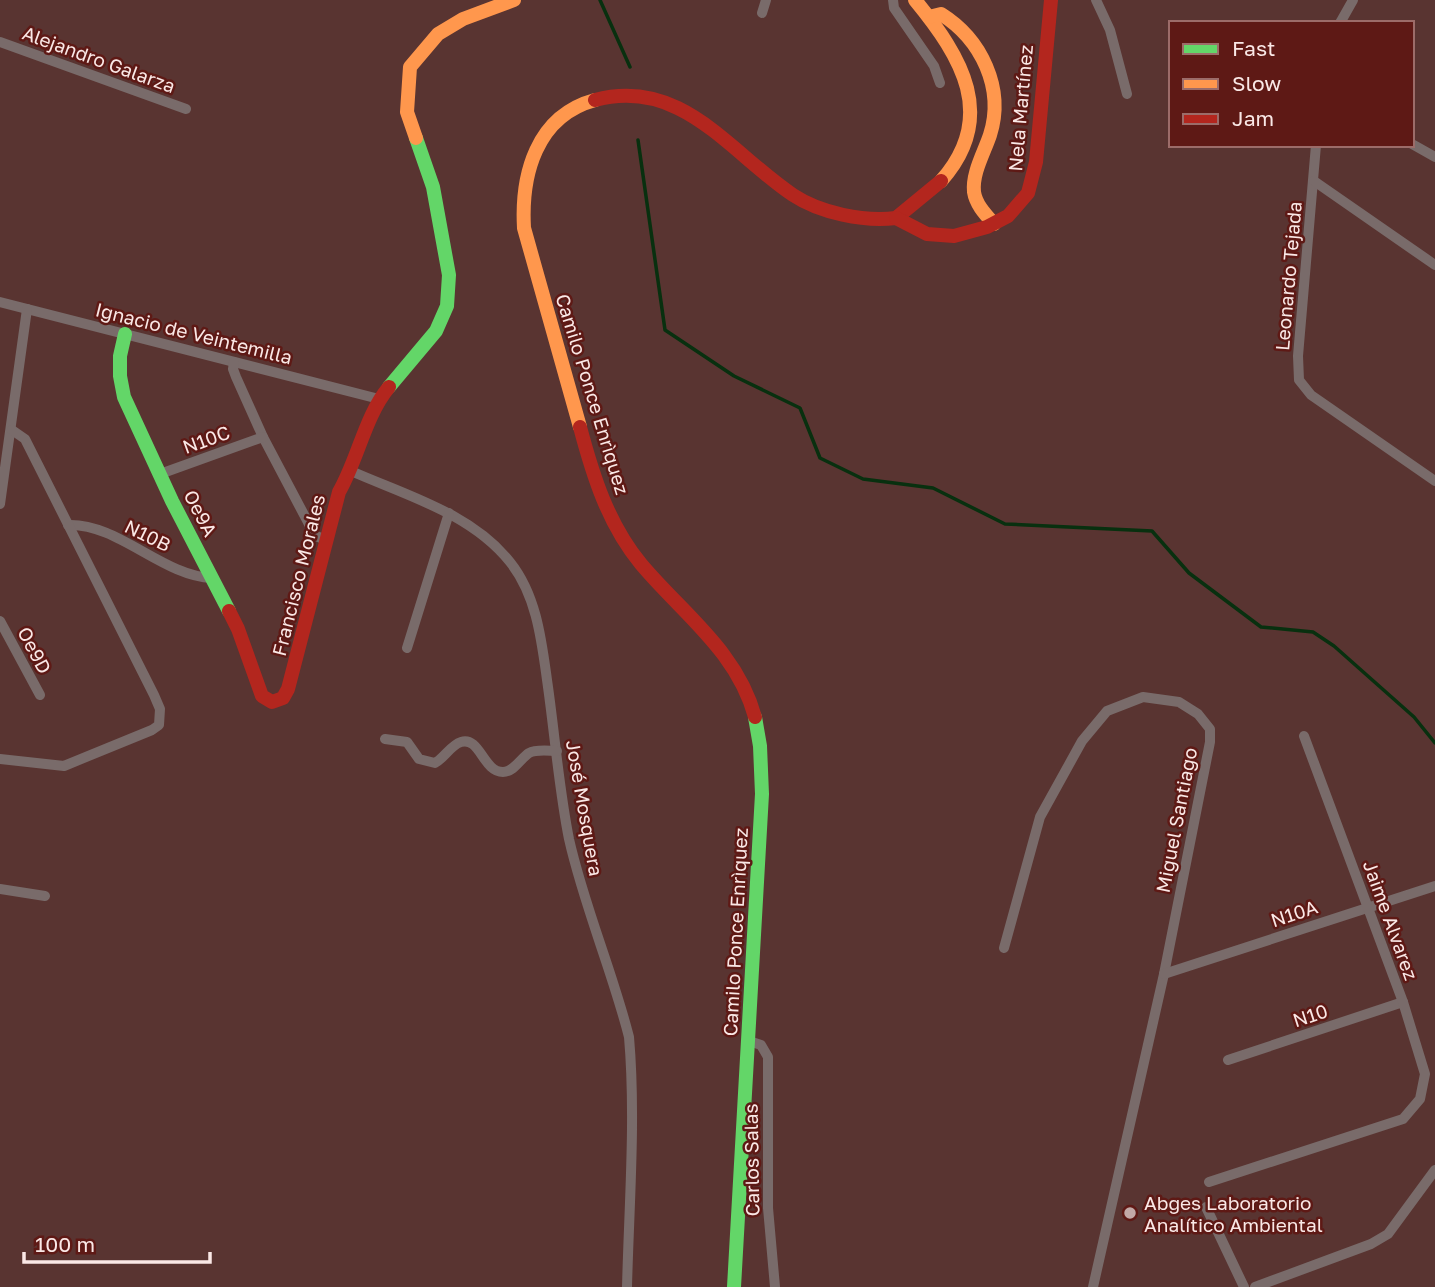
<svg xmlns="http://www.w3.org/2000/svg" width="1435" height="1287" font-family="'Golos Text',sans-serif">
<style>
.lines{fill:none;stroke-linecap:round;stroke-linejoin:round}
.stream{stroke:#08300f;stroke-width:3.5}
.street{stroke:#796b6a;stroke-width:10}
.fast{stroke:#63d668;stroke-width:14}
.slow{stroke:#ff974d;stroke-width:14}
.jam{stroke:#b3261e;stroke-width:14}
.poi-dot{fill:#c2a9a7;stroke:#5e1915;stroke-width:2.5}
.labels{text-anchor:middle;dominant-baseline:central;stroke-width:5;stroke-linejoin:round;paint-order:stroke}
.street-label{font-size:19px;fill:#fae8e6;stroke:#5e1915}
.poi-label{font-size:19px;fill:#fae8e6;stroke:#5e1915;text-anchor:start}
</style>
<rect width="100%" height="100%" fill="#593431"/>
<g class="lines">
<!-- stream -->
<g class="stream">
<path d="M 600,0 L 630,67"/>
<path d="M 638,140 L 665,330 L 734,376 L 800,408 L 820,458 L 863,479 L 933,488 L 1005,524 L 1152,531 L 1189,573 L 1261,627 L 1313,632 L 1334,646 L 1414,717 L 1435,743"/>
</g>
<!-- street -->
<g class="street">
<path d="M 893,0 L 894,8 L 934,66 L 940,83"/>
<path d="M 1096,0 L 1110,30 L 1127,94"/>
<path d="M 762,13 L 766,0"/>
<path d="M 1340,23 L 1353,0"/>
<path d="M 0,42 L 186,109"/>
<path d="M 1412,144 L 1435,157"/>
<path d="M 1316,145 L 1298,356 L 1299,380 L 1311,395 L 1435,481"/>
<path d="M 1314,181 L 1435,265"/>
<path d="M 0,302 L 379,399"/>
<path d="M 234,362 L 233,369 L 236,377 L 263,437 L 311,528 L 316,536 L 326,540"/>
<path d="M 351,471 C 405,495 471,513 510,562 C 538,597 542,645 548,687 C 555,737 559,789 569,839 C 584,906 612,970 629,1037 C 636,1117 629,1206 627,1287"/>
<path d="M 160,474 L 263,437"/>
<path d="M 0,504 L 27,309"/>
<path d="M 68,525 C 118,523 162,576 212,578"/>
<path d="M 0,621 L 40,695"/>
<path d="M 407,648 L 449,513"/>
<path d="M 385,739 L 407,742 L 419,759 L 435,763 C 444,758 451,745 461,742 C 480,736 483,772 503,772 C 514,772 521,758 529,753 C 536,749 549,751 557,751"/>
<path d="M 0,759 L 64,766 L 152,730 L 159,725 L 160,709 L 154,695 L 25,439 L 12,430"/>
<path d="M 0,889 L 45,896"/>
<path d="M 1004,948 L 1040,817 L 1082,741 L 1107,711 L 1143,697 L 1179,702 L 1198,714 L 1210,729 L 1210,742 L 1164,974 L 1093,1287"/>
<path d="M 1164,974 L 1435,886"/>
<path d="M 749,1041 L 761,1045 L 768,1057 L 768,1208 L 775,1287"/>
<path d="M 1228,1060 L 1403,1002"/>
<path d="M 1209,1182 L 1403,1119 L 1420,1099 L 1425,1074 L 1403,1002 L 1304,736"/>
<path d="M 1206,1207 L 1244,1287"/>
<path d="M 1255,1287 L 1371,1244 L 1388,1234 L 1435,1170"/>
</g>
<!-- fast -->
<g class="fast">
<path d="M 125,334 L 120,356 L 120,376 L 124,397 L 172,501 L 229,611"/>
<path d="M 389,387 L 436,331 L 447,306 L 449,275 L 433,187 L 416,138"/>
<path d="M 734,1287 L 762,794 L 760,746 L 755,717"/>
</g>
<!-- slow -->
<g class="slow">
<path d="M 915,0 C 962,57 998,117 941,181"/>
<path d="M 929,17 L 941,14 C 981,39 1005,88 990,135 C 984,153 972,173 974,192 C 976,205 986,215 994,224"/>
<path d="M 416,138 L 407,112 L 410,67 L 438,34 L 463,19 L 514,0"/>
<path d="M 580,427 L 524,228 C 521,175 536,116 595,100"/>
</g>
<!-- jam -->
<g class="jam">
<path d="M 595,100 C 682,77 729,152 793,195 C 820,213 864,222 896,218 L 941,181"/>
<path d="M 896,218 L 927,234 L 954,236 L 987,227 L 1008,216 L 1028,193 L 1036,162 L 1051,0"/>
<path d="M 580,427 C 593,476 608,524 641,564 C 683,614 737,651 755,717"/>
<path d="M 229,611 L 238,629 L 262,696 L 272,702 L 283,698 L 288,689 L 339,492 C 358,459 365,416 389,387"/>
</g>
</g>
<!-- markers -->
<circle class="poi-dot" cx="1130" cy="1213" r="7"/>
<g class="labels">
<!-- street labels -->
<g class="street-label">
<text transform="translate(99 59) rotate(20)">Alejandro Galarza</text>
<text transform="translate(1020 108) rotate(-85)">Nela Martínez</text>
<text transform="translate(1288 276) rotate(-85)">Leonardo Tejada</text>
<text transform="translate(194 333) rotate(14)">Ignacio de Veintemilla</text>
<text transform="translate(593 394) rotate(73)">Camilo Ponce Enrìquez</text>
<text transform="translate(206 439) rotate(-20)">N10C</text>
<text transform="translate(201 513) rotate(63)">Oe9A</text>
<text transform="translate(148 535) rotate(26)">N10B</text>
<text transform="translate(298 575) rotate(-76)">Francisco Morales</text>
<text transform="translate(35 650) rotate(62)">Oe9D</text>
<text transform="translate(585 808) rotate(80)">José Mosquera</text>
<text transform="translate(1176 820) rotate(-79)">Miguel Santiago</text>
<text transform="translate(1294 913) rotate(-18)">N10A</text>
<text transform="translate(1391 920) rotate(70)">Jaime Alvarez</text>
<text transform="translate(735 932) rotate(-87)">Camilo Ponce Enrìquez</text>
<text transform="translate(1310 1015) rotate(-18)">N10</text>
<text transform="translate(751 1160) rotate(-91)">Carlos Salas</text>
</g>
<!-- poi labels -->
<g class="poi-label">
<text x="1144" y="1202">Abges Laboratorio<tspan x="1144" dy="22">Analítico Ambiental</tspan></text>
</g>
</g>
<!-- legend -->
<rect x="1169" y="21" width="245" height="126" fill="#5e1915" stroke="#9c6c69" stroke-width="2"/>
<rect x="1183" y="44" width="35" height="10" fill="#63d668" stroke="#9c6c69" stroke-width="2"/>
<text x="1232" y="56" font-size="21" fill="#fae8e6">Fast</text>
<rect x="1183" y="79" width="35" height="10" fill="#ff974d" stroke="#9c6c69" stroke-width="2"/>
<text x="1232" y="91" font-size="21" fill="#fae8e6">Slow</text>
<rect x="1183" y="114" width="35" height="10" fill="#b3261e" stroke="#9c6c69" stroke-width="2"/>
<text x="1232" y="126" font-size="21" fill="#fae8e6">Jam</text>
<!-- scale -->
<path d="M24 1252v10h186v-10" fill="none" stroke="#fae8e6" stroke-width="3.5"/>
<text x="35" y="1252" font-size="21" fill="#fae8e6" stroke="#5e1915" stroke-width="5" paint-order="stroke">100 m</text>
</svg>
